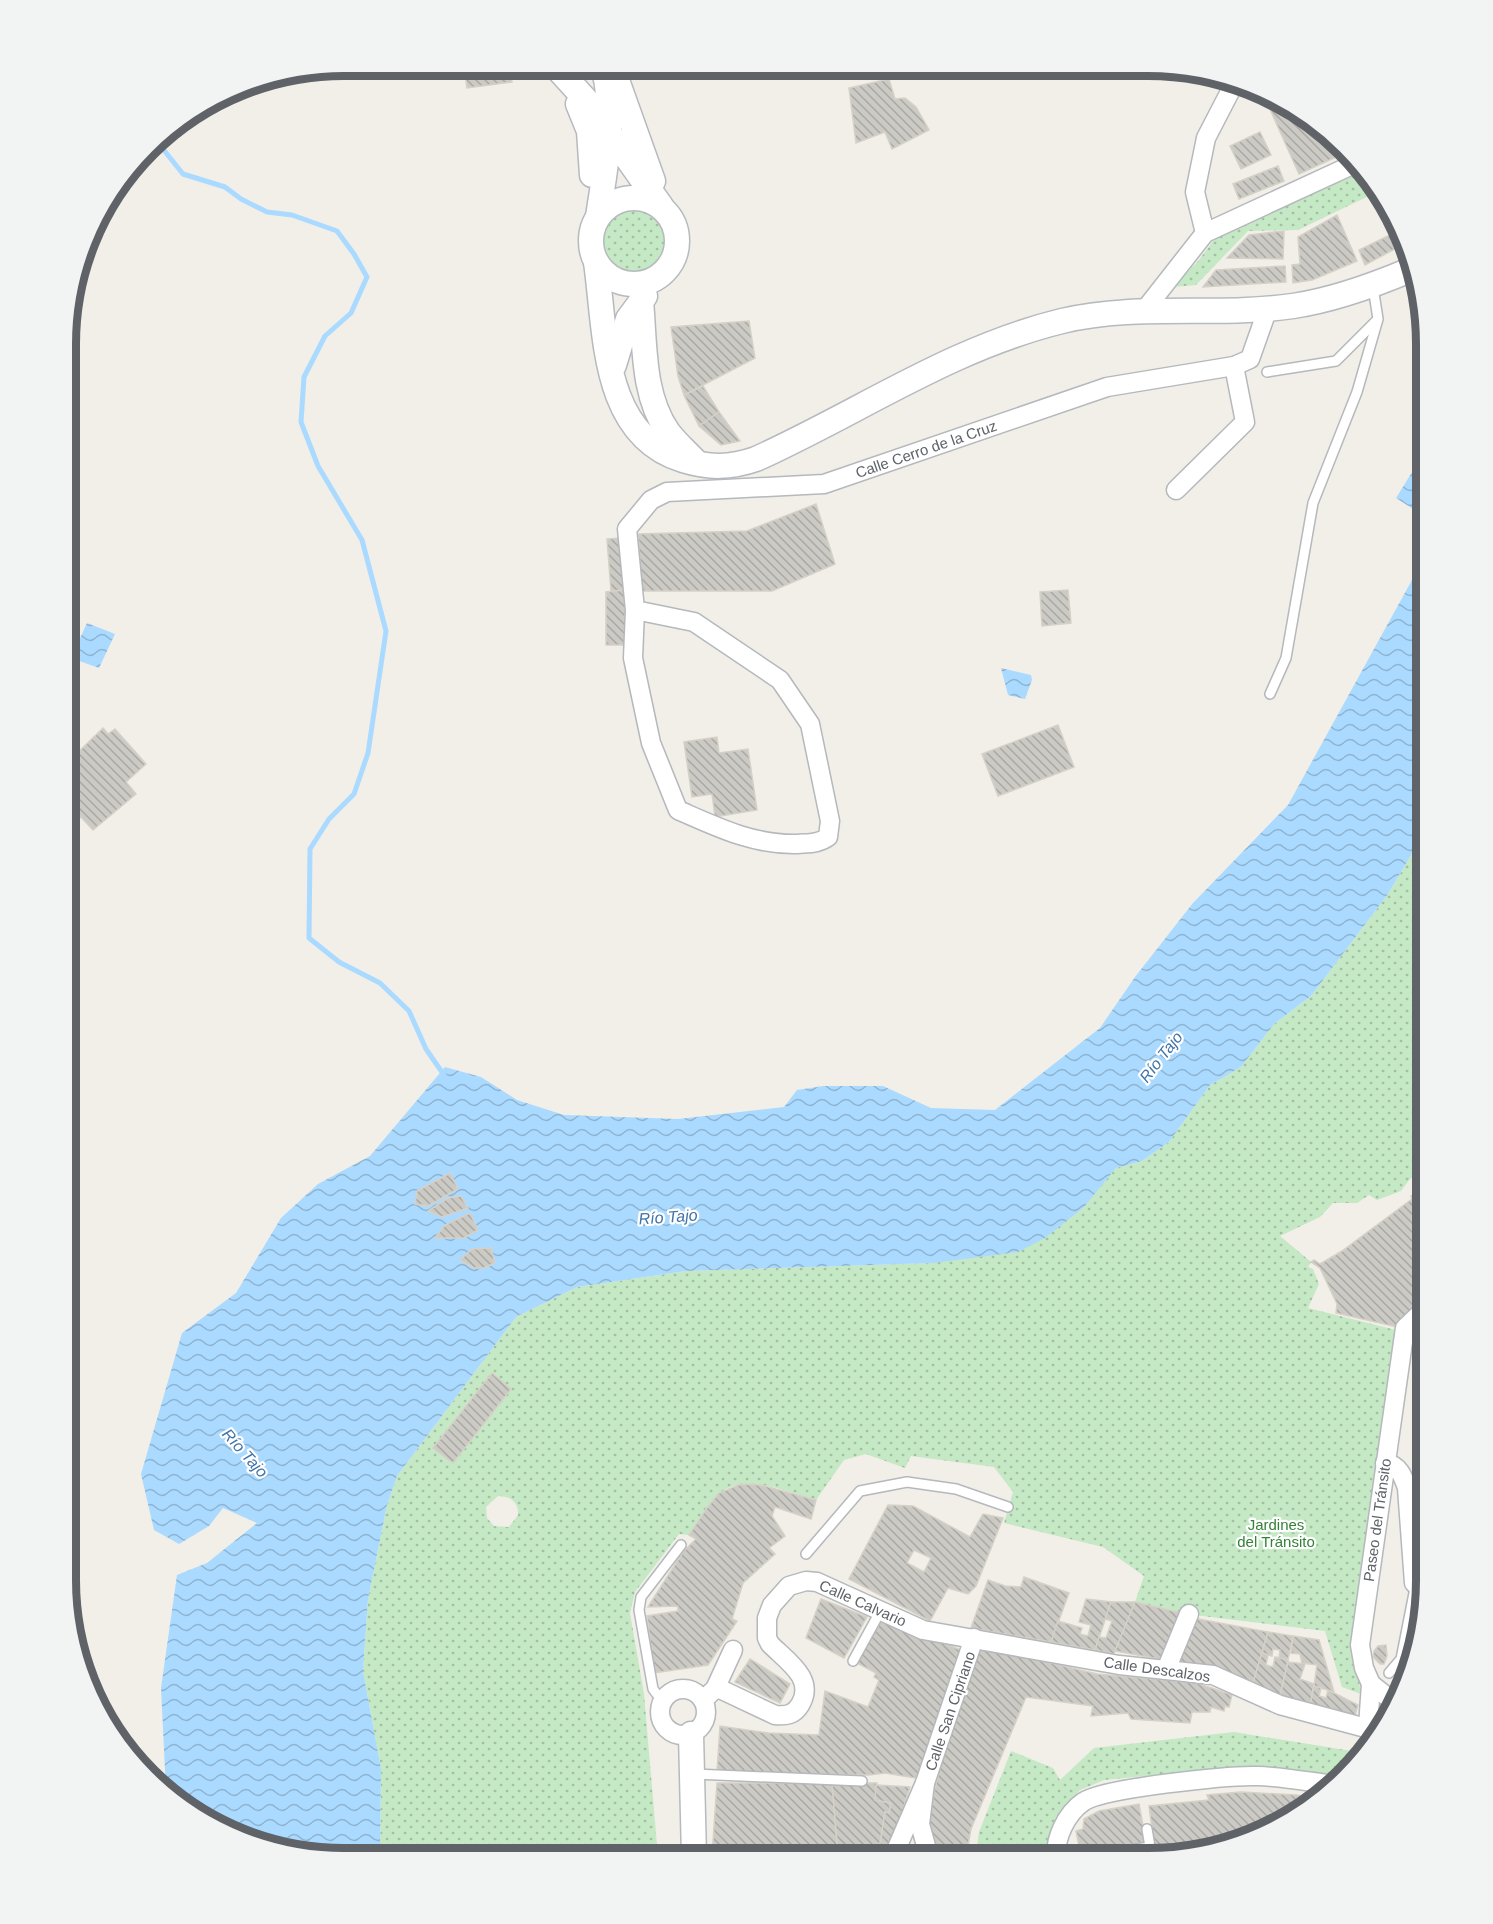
<svg xmlns="http://www.w3.org/2000/svg" width="1493" height="1924" font-family="Arial,sans-serif">
<style>
.grass{fill:url(#grass-dots);fill-rule:evenodd}
.water{fill:url(#water-waves)}
.lines{fill:none;stroke-linecap:round;stroke-linejoin:round}
.stream{stroke:#aadaff;stroke-width:5}
.building{fill:url(#building-back-hatch);stroke:#d6d1c6;stroke-width:1.5;fill-rule:evenodd}
.lane-casing{stroke:#b5b8bc;stroke-width:12}
.street-casing{stroke:#b5b8bc;stroke-width:21}
.secondary-casing{stroke:#b6babf;stroke-width:27}
.lane{stroke:#fff;stroke-width:9}
.street{stroke:#fff;stroke-width:18}
.secondary{stroke:#fff;stroke-width:24}
.labels{text-anchor:middle;dominant-baseline:central;stroke-width:4.5;stroke-linejoin:round;paint-order:stroke}
.street-label{font-size:15px;fill:#5f6368;stroke:#fff}
.park-label{font-size:15px;fill:#348238;stroke:#fff}
.water-label{font-size:16px;font-style:italic;fill:#4174aa;stroke:#fff}
.rim{fill:none;stroke:#5f6368;stroke-width:8}
</style>
<defs>
<pattern id="grass-dots" width="8" height="8" patternUnits="userSpaceOnUse" patternTransform="scale(1.5)"><rect width="8" height="8" fill="#c5e8c5"/><path d="M2 2h.1M6 6h.1" fill="none" stroke="#a3c0a4" stroke-width="1.8" stroke-linecap="round"/></pattern>
<pattern id="water-waves" width="16" height="10" patternUnits="userSpaceOnUse" patternTransform="scale(1.5)"><rect width="16" height="10" fill="#aadaff"/><path d="M0 5q4-4 8 0t8 0" fill="none" stroke="#8eb4d2"/></pattern>
<pattern id="building-back-hatch" width="6" height="6" patternUnits="userSpaceOnUse" patternTransform="scale(1.5)"><rect width="6" height="6" fill="#cccac5"/><path d="M-1 5l2 2M0 0l6 6M5-1l2 2" fill="none" stroke="#a9a8a4"/></pattern>
</defs>
<rect width="100%" height="100%" fill="#f1efe8"/>
<!-- grass -->
<g class="grass">
<path d="M 1359,174 L 1375,193 L 1298,230 L 1248,231 L 1196,285 L 1173,287 L 1199,260 L 1216,237 L 1248,218 Z"/>
<circle cx="635" cy="242" r="34"/>
<path d="M 1427,828 L 1427,1166 L 1409,1180 L 1401,1191 L 1377,1200 L 1369,1195 L 1357,1203 L 1333,1203 L 1320,1217 L 1280,1236 L 1311,1262 L 1308,1267 L 1313,1269 L 1319,1284 L 1308,1308 L 1396,1330 L 1353,1648 L 1361,1694 L 1342,1687 L 1325,1631 L 1186,1614 L 1135,1602 L 1144,1576 L 1103,1547 L 1004,1523 L 1013,1492 L 994,1467 L 911,1456 L 905,1468 L 866,1454 L 844,1460 L 816,1500 C 789,1493 746,1472 720,1493 C 707,1503 698,1521 689,1535 L 679,1534 L 635,1592 L 630,1613 L 644,1694 L 658,1857 L 380,1856 L 381,1769 L 363,1671 L 368,1599 L 387,1505 L 397,1476 L 516,1317 L 577,1287 L 686,1271 L 933,1263 L 1084,1206 L 1116,1168 L 1142,1161 L 1169,1142 L 1210,1085 L 1241,1067 L 1274,1024 L 1311,996 L 1388,894 ZM 498,1496 C 511,1496 519,1503 518,1515 L 509,1527 L 494,1526 L 487,1518 L 486,1507 Z"/>
<path d="M 1234,1732 L 1364,1753 L 1340,1780 L 1239,1767 L 1104,1780 L 1080,1790 L 1056,1817 L 1043,1858 L 976,1854 L 979,1832 L 1011,1751 L 1053,1768 L 1060,1780 L 1094,1748 Z"/>
</g>
<!-- water -->
<g class="water">
<path d="M 1427,448 L 1427,828 L 1388,894 L 1311,996 L 1274,1024 L 1241,1067 L 1210,1085 L 1169,1142 L 1142,1161 L 1116,1168 L 1084,1207 L 1045,1238 L 1018,1252 L 933,1263 L 686,1271 L 577,1287 L 516,1317 L 397,1476 L 387,1505 L 368,1599 L 363,1671 L 381,1769 L 380,1856 L 308,1856 L 189,1811 L 166,1790 L 161,1688 L 177,1575 L 207,1563 L 257,1523 L 223,1508 L 209,1526 L 179,1544 L 154,1530 L 141,1474 L 182,1333 L 236,1293 L 281,1218 L 318,1184 L 370,1156 L 445,1067 L 481,1077 L 517,1100 L 564,1115 L 678,1119 L 784,1107 L 797,1090 L 823,1086 L 883,1086 L 931,1108 L 995,1110 L 1100,1028 L 1135,977 L 1193,903 L 1288,805 L 1423,560 L 1413,509 L 1396,498 Z"/>
<path d="M 87,623 L 115,634 L 99,668 L 71,658 Z"/>
<path d="M 1001,668 L 1031,675 L 1032,680 L 1025,699 L 1008,695 Z"/>
</g>
<g class="lines">
<!-- stream -->
<path class="stream" d="M 159,138 L 163,149 L 183,174 L 225,187 L 241,199 L 267,212 L 292,215 L 337,231 L 354,254 L 367,277 L 351,313 L 325,336 L 304,377 L 301,422 L 318,466 L 362,540 L 386,631 L 368,753 L 354,794 L 329,819 L 310,849 L 309,938 L 339,962 L 380,983 L 409,1011 L 426,1049 L 444,1075"/>
</g>
<!-- building -->
<g class="building">
<path d="M 464,66 L 509,66 L 512,82 L 467,88 Z"/>
<path d="M 889,79 L 895,99 L 905,98 L 916,107 L 929,130 L 892,149 L 885,132 L 856,143 L 849,88 Z"/>
<path d="M 1281,102 L 1318,123 L 1343,154 L 1299,174 L 1269,107 Z"/>
<path d="M 1260,132 L 1271,155 L 1241,169 L 1230,146 Z"/>
<path d="M 1278,166 L 1284,181 L 1239,199 L 1233,184 Z"/>
<path d="M 1337,215 L 1357,261 L 1312,280 L 1293,283 L 1292,265 L 1300,264 L 1298,237 Z"/>
<path d="M 1400,230 L 1404,244 L 1365,265 L 1359,250 Z"/>
<path d="M 1284,231 L 1283,259 L 1227,258 L 1249,235 Z"/>
<path d="M 1285,266 L 1286,282 L 1203,287 L 1216,270 Z"/>
<path d="M 749,321 L 755,358 L 684,395 L 678,376 L 671,327 Z"/>
<path d="M 703,386 L 719,412 L 699,426 L 684,395 Z"/>
<path d="M 719,412 L 740,441 L 721,445 L 699,426 Z"/>
<path d="M 816,504 L 835,564 L 772,591 L 642,591 L 638,534 L 747,531 Z"/>
<path d="M 621,538 L 625,590 L 611,591 L 607,539 Z"/>
<path d="M 625,590 L 625,645 L 606,645 L 606,592 Z"/>
<path d="M 1068,590 L 1071,623 L 1042,626 L 1040,592 Z"/>
<path d="M 1058,725 L 1074,767 L 998,796 L 982,754 Z"/>
<path d="M 103,728 L 108,734 L 115,729 L 146,764 L 126,782 L 136,794 L 93,830 L 81,817 L 67,830 L 67,799 L 74,792 L 68,785 L 68,779 L 73,774 L 68,762 Z"/>
<path d="M 717,737 L 719,753 L 748,749 L 757,810 L 715,817 L 712,794 L 692,797 L 684,742 Z"/>
<path d="M 450,1173 L 458,1189 L 428,1206 L 415,1204 L 417,1191 Z"/>
<path d="M 1427,1185 L 1427,1299 L 1406,1315 L 1397,1327 L 1336,1313 L 1337,1304 L 1320,1268 L 1311,1262 L 1314,1260 L 1320,1264 L 1342,1251 L 1412,1199 L 1411,1196 Z"/>
<path d="M 461,1196 L 468,1208 L 442,1217 L 428,1211 L 448,1198 Z"/>
<path d="M 470,1213 L 478,1230 L 464,1238 L 435,1238 L 445,1225 Z"/>
<path d="M 491,1248 L 495,1263 L 484,1268 L 474,1268 L 460,1260 L 472,1249 Z"/>
<path d="M 492,1373 L 511,1389 L 453,1463 L 433,1448 Z"/>
<path d="M 741,1484 L 761,1485 L 816,1500 L 811,1519 L 775,1507 L 772,1516 L 785,1536 L 769,1548 L 775,1554 L 743,1583 L 732,1619 L 737,1621 L 708,1665 L 654,1673 L 647,1616 L 678,1611 L 678,1606 L 648,1607 L 683,1552 L 696,1539 L 689,1535 L 706,1509 L 719,1493 Z"/>
<path d="M 888,1505 L 913,1506 L 970,1537 L 983,1514 L 1003,1518 L 976,1586 L 968,1594 L 948,1588 L 930,1621 L 849,1579 ZM 914,1550 L 931,1558 L 924,1572 L 907,1563 Z"/>
<path d="M 1024,1577 L 1069,1593 L 1051,1642 L 971,1628 L 988,1580 L 1005,1586 L 1021,1587 Z"/>
<path d="M 821,1599 L 867,1617 L 844,1658 L 806,1638 Z"/>
<path d="M 1086,1599 L 1111,1602 L 1095,1650 L 1051,1642 L 1058,1621 L 1082,1628 L 1080,1634 L 1088,1636 L 1091,1625 L 1079,1622 Z"/>
<path d="M 1111,1602 L 1135,1602 L 1114,1654 L 1095,1650 L 1099,1637 L 1106,1638 L 1112,1621 L 1105,1619 Z"/>
<path d="M 1135,1602 L 1186,1614 L 1170,1661 L 1115,1651 Z"/>
<path d="M 884,1617 L 965,1652 L 921,1779 L 885,1773 L 869,1775 L 717,1772 L 720,1726 L 768,1733 L 819,1735 L 825,1691 L 868,1707 L 879,1680 L 874,1677 L 876,1673 L 855,1662 Z"/>
<path d="M 1193,1618 L 1268,1632 L 1252,1686 L 1174,1662 Z"/>
<path d="M 1268,1632 L 1293,1636 L 1288,1660 L 1279,1658 L 1280,1650 L 1273,1649 L 1272,1656 L 1262,1653 Z"/>
<path d="M 1293,1636 L 1319,1640 L 1334,1692 L 1314,1686 L 1317,1665 L 1302,1663 L 1300,1654 L 1291,1653 Z"/>
<path d="M 1386,1645 L 1387,1656 L 1384,1664 L 1380,1664 L 1373,1657 L 1374,1651 L 1378,1646 Z"/>
<path d="M 979,1646 L 1097,1674 L 1197,1683 L 1232,1695 L 1229,1707 L 1225,1706 L 1224,1711 L 1211,1707 L 1210,1712 L 1192,1712 L 1190,1723 L 1131,1719 L 1128,1713 L 1091,1716 L 1093,1706 L 1026,1697 L 971,1829 L 966,1857 L 935,1857 L 925,1828 L 948,1736 Z"/>
<path d="M 1262,1653 L 1268,1655 L 1266,1665 L 1273,1667 L 1275,1657 L 1288,1660 L 1280,1696 L 1252,1686 Z"/>
<path d="M 750,1659 L 790,1684 L 780,1703 L 735,1682 Z"/>
<path d="M 1288,1662 L 1305,1664 L 1300,1679 L 1314,1684 L 1310,1706 L 1280,1696 Z"/>
<path d="M 1314,1686 L 1321,1688 L 1319,1696 L 1326,1698 L 1328,1690 L 1358,1705 L 1354,1719 L 1310,1706 Z"/>
<path d="M 717,1783 L 832,1783 L 838,1855 L 712,1857 Z"/>
<path d="M 832,1783 L 877,1783 L 875,1800 L 891,1803 L 889,1813 L 885,1812 L 878,1857 L 827,1857 L 838,1855 Z"/>
<path d="M 876,1785 L 910,1787 L 888,1857 L 878,1857 L 885,1812 L 889,1813 L 891,1803 L 875,1800 Z"/>
<path d="M 1241,1792 L 1297,1795 L 1317,1799 L 1272,1829 L 1149,1858 L 1128,1858 L 1127,1854 L 1155,1851 L 1149,1806 L 1209,1800 L 1207,1795 Z"/>
<path d="M 1139,1804 L 1146,1842 L 1116,1847 L 1118,1858 L 1062,1858 L 1062,1852 L 1080,1851 L 1076,1831 L 1083,1829 L 1084,1819 L 1099,1811 Z"/>
</g>
<g class="lines">
<defs>
<g id="lane">
<path d="M 1267,372 L 1336,361 L 1376,321"/>
<path d="M 1270,694 L 1286,658 L 1313,503 L 1357,392 L 1378,319 L 1373,287"/>
<path d="M 806,1554 L 860,1491 L 907,1482 L 956,1489 L 1008,1507"/>
<path d="M 853,1661 L 881,1610"/>
<path d="M 1389,1673 L 1401,1659 L 1414,1593 L 1419,1588"/>
<path d="M 662,1701 L 653,1689 L 639,1610 L 641,1597 L 681,1545"/>
<path d="M 694,1774 L 862,1781"/>
<path d="M 1123,1858 L 1122,1851 L 1150,1847 L 1147,1829"/>
</g>
<g id="street">
<path d="M 1205,233 L 1195,192 L 1206,138 L 1235,82"/>
<path d="M 1143,312 L 1205,233 L 1352,165"/>
<path d="M 1176,490 L 1245,422 L 1234,366"/>
<path d="M 635,610 L 694,622 L 780,680 L 810,724 L 830,821 L 828,837 C 818,844 809,843 797,844 C 753,845 717,827 678,810 L 651,743 L 633,658 L 635,610 L 627,529 L 651,500 L 667,492 L 824,484 L 1107,387 L 1234,366 L 1250,359 L 1268,308"/>
<path d="M 1385,1463 C 1399,1465 1403,1476 1407,1488 L 1414,1583 L 1419,1588 L 1426,1588"/>
<path d="M 1166,1670 L 1189,1614"/>
<path d="M 1371,1684 L 1395,1703"/>
<circle cx="683" cy="1712" r="23"/>
<path d="M 715,1689 L 733,1650"/>
<path d="M 703,1700 L 715,1689 L 720,1689 L 775,1715 C 786,1716 794,1715 800,1705 C 816,1679 787,1661 770,1644 L 767,1638 L 767,1618 L 772,1605 L 789,1586 L 806,1581 L 817,1582 L 923,1630 L 1119,1665 L 1213,1675 L 1280,1705 L 1381,1732"/>
<path d="M 1368,1727 L 1371,1684 L 1364,1668 L 1360,1645 L 1405,1328 L 1427,1307"/>
<path d="M 925,1783 L 974,1638"/>
<path d="M 893,1857 L 925,1783 L 920,1824 L 929,1857"/>
<path d="M 1056,1858 C 1055,1838 1066,1814 1083,1802 C 1103,1788 1230,1775 1258,1776 C 1284,1777 1310,1782 1335,1785"/>
</g>
<g id="secondary">
<path d="M 556,67 L 586,100 L 661,206"/>
<path d="M 613,69 L 653,181"/>
<path d="M 578,104 L 589,131 L 592,175"/>
<circle cx="634" cy="241" r="43"/>
<path d="M 598,217 C 605,168 617,115 603,67"/>
<path d="M 596,262 C 606,332 601,435 683,460 C 709,468 730,468 756,459 C 858,413 951,348 1062,321 C 1137,303 1216,317 1293,306 C 1333,300 1372,286 1410,270"/>
<path d="M 641,301 C 645,344 642,395 668,432 C 676,443 688,453 697,463"/>
<path d="M 614,365 L 628,319 L 645,296"/>
<path d="M 691,1734 L 694,1857"/>
</g>
</defs>
<!-- lane casing -->
<use href="#lane" class="lane-casing"/>
<!-- street casing -->
<use href="#street" class="street-casing"/>
<!-- secondary casing -->
<use href="#secondary" class="secondary-casing"/>
<!-- lane -->
<use href="#lane" class="lane"/>
<!-- street -->
<use href="#street" class="street"/>
<!-- secondary -->
<use href="#secondary" class="secondary"/>
</g>
<g class="labels">
<!-- street labels -->
<g class="street-label">
<text transform="translate(926 449) rotate(-19)">Calle Cerro de la Cruz</text>
<text transform="translate(1377 1520) rotate(-82)">Paseo del Tránsito</text>
<text transform="translate(863 1603) rotate(24)">Calle Calvario</text>
<text transform="translate(1157 1669) rotate(8)">Calle Descalzos</text>
<text transform="translate(950 1711) rotate(-71)">Calle San Cipriano</text>
</g>
<!-- park labels -->
<g class="park-label">
<text x="1276" y="1524">Jardines<tspan x="1276" dy="17">del Tránsito</tspan></text>
</g>
<!-- water labels -->
<g class="water-label">
<text transform="translate(1161 1057) rotate(-52)">Río Tajo</text>
<text transform="translate(668 1217) rotate(-4)">Río Tajo</text>
<text transform="translate(245 1453) rotate(48)">Río Tajo</text>
</g>
</g>
<!-- crop -->
<path d="M0 0H1493V1924H0ZM344 76H1148A268 268 0 0 1 1416 344V1580A268 268 0 0 1 1148 1848H344A268 268 0 0 1 76 1580V344A268 268 0 0 1 344 76Z" fill="#f2f3f3" fill-rule="evenodd"/>
<path class="rim" d="M344 76H1148A268 268 0 0 1 1416 344V1580A268 268 0 0 1 1148 1848H344A268 268 0 0 1 76 1580V344A268 268 0 0 1 344 76Z"/>
</svg>
